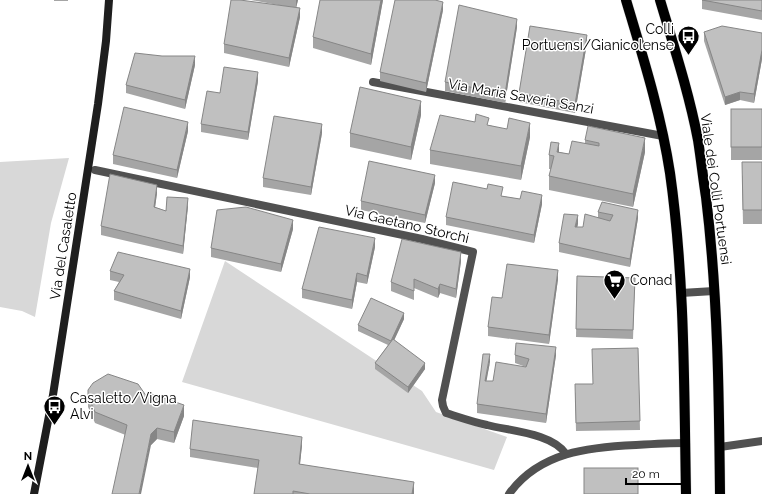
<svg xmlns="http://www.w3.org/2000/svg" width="762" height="494" font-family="Raleway,sans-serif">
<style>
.green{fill:#d8d8d8}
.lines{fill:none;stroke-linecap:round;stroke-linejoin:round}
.primary-casing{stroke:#dbdbdb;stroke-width:11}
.street{stroke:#515151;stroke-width:8}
.secondary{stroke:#1e1e1e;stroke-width:8}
.primary{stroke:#000;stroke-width:10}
.wall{fill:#a5a5a5}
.shaded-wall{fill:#868686}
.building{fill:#c0c0c0;stroke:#868686}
.labels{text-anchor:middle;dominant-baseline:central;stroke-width:3;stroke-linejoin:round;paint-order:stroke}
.poi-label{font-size:14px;fill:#000;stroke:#fff;text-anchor:start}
.street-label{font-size:14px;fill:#000;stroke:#fff}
</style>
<rect width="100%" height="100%" fill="#fff"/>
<!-- green -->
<g class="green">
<path d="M 69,158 L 51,223 L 35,317 L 22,311 L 0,307 L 0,162 Z"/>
<path d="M 225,261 L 422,391 L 436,412 L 507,437 L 494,470 L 182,382 Z"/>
</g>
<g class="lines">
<defs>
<g id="primary">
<path d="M 626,0 C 643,57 661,114 670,173 C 685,279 684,388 686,494"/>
<path d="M 660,0 C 674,47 689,93 698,140 C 701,159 703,178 706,197 C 718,296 719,395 720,494"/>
</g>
</defs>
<!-- primary casing -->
<use href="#primary" class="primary-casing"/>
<!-- street -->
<g class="street">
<path d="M 373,82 L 663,136"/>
<path d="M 95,170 L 422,239 L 473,252 L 442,400 L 443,406 L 446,413 C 459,417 473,422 487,425 C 510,431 552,433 566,454"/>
<path d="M 681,293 L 714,291"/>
<path d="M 720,447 L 762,441"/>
<path d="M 509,494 C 539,452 589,447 636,445 C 652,444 668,443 685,443"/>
</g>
<!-- secondary -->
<path class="secondary" d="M 34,494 L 53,395 L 98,104 L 106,41 L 109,0"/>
<!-- primary -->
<use href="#primary" class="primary"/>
</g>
<!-- wall -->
<g class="wall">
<rect x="54" y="0" width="14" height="1"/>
<path d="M 251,0 L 298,0 L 296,8 L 300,17 L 289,67 L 224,53 L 224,44 L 294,8 Z"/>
<path d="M 383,0 L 371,65 L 313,48 L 313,37 Z"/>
<path d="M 702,0 L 762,0 L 762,20 L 702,9 Z"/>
<path d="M 443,10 L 426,92 L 380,81 L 380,72 Z"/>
<path d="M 517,27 L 505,103 L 445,91 L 445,82 Z"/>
<path d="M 704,32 L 762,33 L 762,59 L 754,103 L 740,100 L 725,105 L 704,41 Z"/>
<path d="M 587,43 L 575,113 L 519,102 L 519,93 Z"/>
<path d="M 195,65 L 185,109 L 126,93 L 126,85 Z"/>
<path d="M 258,81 L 248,140 L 201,132 L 201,124 Z"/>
<rect x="731" y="109" width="31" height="51"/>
<path d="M 421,115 L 411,160 L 350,147 L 350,133 Z"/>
<path d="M 489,125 L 530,137 L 521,180 L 430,164 L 430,150 Z"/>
<path d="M 188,131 L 177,178 L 113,164 L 113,155 Z"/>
<path d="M 322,133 L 311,195 L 263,187 L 263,178 Z"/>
<path d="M 585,140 L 645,152 L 633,207 L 549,190 L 549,176 L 551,169 L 549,169 L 549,155 L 559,152 L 569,154 L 585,143 Z"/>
<path d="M 762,162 L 762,224 L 743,224 L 742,176 Z"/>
<path d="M 435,183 L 425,223 L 361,210 L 361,201 Z"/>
<path d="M 157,193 L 155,207 L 166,211 L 188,206 L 183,254 L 101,235 L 101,226 Z"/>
<path d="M 503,196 L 542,204 L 534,243 L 446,225 L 446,217 Z"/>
<path d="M 598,212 L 638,218 L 630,267 L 559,252 L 559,243 L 578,224 L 577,227 L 583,227 L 598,217 Z"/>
<path d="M 293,229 L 281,272 L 211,257 L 211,248 Z"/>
<path d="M 375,247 L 367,284 L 357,282 L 352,309 L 302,298 L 302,289 Z"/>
<path d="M 461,261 L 456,298 L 440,293 L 438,298 L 414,288 L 414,300 L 391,291 L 391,282 Z"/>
<path d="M 110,271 L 190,277 L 181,319 L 114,300 L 114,291 L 119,282 L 110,280 Z"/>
<path d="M 577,276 L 635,278 L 633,339 L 576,337 Z"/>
<path d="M 558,279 L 549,344 L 488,336 L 488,327 L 502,298 Z"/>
<path d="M 404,319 L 394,340 L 425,369 L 408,393 L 375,369 L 375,363 L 388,345 L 358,331 L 358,325 Z"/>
<path d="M 638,348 L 640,430 L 576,431 L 575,393 L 593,384 Z"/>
<path d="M 515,355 L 556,355 L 546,423 L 477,413 L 477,404 L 490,362 L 486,381 L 493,381 L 526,367 L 515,363 Z"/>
<path d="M 88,390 L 147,397 L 184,416 L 174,443 L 157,439 L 151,445 L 95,423 L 88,407 Z"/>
<path d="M 302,445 L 300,464 L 414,490 L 414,494 L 254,494 L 258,468 L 190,457 L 190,449 Z"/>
</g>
<!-- shaded-wall -->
<g class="shaded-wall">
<path d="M 296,0 L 298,0 L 296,8 Z"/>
<path d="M 381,0 L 383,0 L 371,65 L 371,54 Z"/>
<path d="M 443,2 L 443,10 L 426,92 L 426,83 Z"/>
<path d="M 300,8 L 300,17 L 289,67 L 289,58 Z"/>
<path d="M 517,19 L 517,27 L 505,103 L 505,94 Z"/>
<path d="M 587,35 L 587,43 L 575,113 L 575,104 Z"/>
<path d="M 762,50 L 762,59 L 754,103 L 754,94 Z"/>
<path d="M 195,56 L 195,65 L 185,109 L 185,100 Z"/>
<path d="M 258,72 L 258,81 L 248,140 L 248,132 Z"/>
<path d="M 740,92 L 740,100 L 725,105 L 725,97 Z"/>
<path d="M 421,101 L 421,115 L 411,160 L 411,147 Z"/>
<path d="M 188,122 L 188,131 L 177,178 L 177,170 Z"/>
<path d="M 530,123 L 530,137 L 521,180 L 521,166 Z"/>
<path d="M 322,124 L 322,133 L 311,195 L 311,187 Z"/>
<path d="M 645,138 L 645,152 L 633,207 L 633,194 Z"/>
<path d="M 559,143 L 559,157 L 557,152 Z"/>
<path d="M 435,175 L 435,183 L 425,223 L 425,215 Z"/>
<path d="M 157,185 L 157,193 L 154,215 L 154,207 Z"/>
<path d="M 542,195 L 542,204 L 534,243 L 534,235 Z"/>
<path d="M 188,198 L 188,206 L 183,254 L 183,246 Z"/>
<path d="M 638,210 L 638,218 L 630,267 L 630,259 Z"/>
<path d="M 578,215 L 578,224 L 575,236 L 575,227 Z"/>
<path d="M 293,220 L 293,229 L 281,272 L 281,264 Z"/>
<path d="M 375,238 L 375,247 L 367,284 L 367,276 Z"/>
<path d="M 461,252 L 461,261 L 456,298 L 456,289 Z"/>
<path d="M 190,269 L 190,277 L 181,319 L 181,311 Z"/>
<path d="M 558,270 L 558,279 L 549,344 L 549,335 Z"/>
<path d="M 357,273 L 357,282 L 352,309 L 352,300 Z"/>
<path d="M 440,284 L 440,293 L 438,298 L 438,289 Z"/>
<path d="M 404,313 L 404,319 L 391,347 L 391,341 Z"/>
<path d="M 556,347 L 556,355 L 546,423 L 546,414 Z"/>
<path d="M 490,354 L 490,362 L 485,389 L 485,381 Z"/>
<path d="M 425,363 L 425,369 L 408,393 L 408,387 Z"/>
<path d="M 184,405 L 184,416 L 174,443 L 174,432 Z"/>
<path d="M 157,428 L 157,439 L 151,445 L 141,494 L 139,494 L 151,434 Z"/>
<path d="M 302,437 L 302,445 L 299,473 L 299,464 Z"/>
<path d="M 414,482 L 414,494 L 412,494 Z"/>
</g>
<!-- building -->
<g class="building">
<path d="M 231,0 L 240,0 L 300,8 L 289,58 L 224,44 Z"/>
<path d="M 320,0 L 381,0 L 371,54 L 313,37 Z"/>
<path d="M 395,0 L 435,0 L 443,2 L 426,83 L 380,72 Z"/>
<path d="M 702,0 L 762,0 L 762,11 Z"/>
<path d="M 459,5 L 517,19 L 505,94 L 445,82 Z"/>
<path d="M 530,26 L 587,35 L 575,104 L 519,93 Z"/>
<path d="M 722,26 L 762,33 L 762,50 L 754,94 L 740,92 L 725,97 L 704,32 Z"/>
<path d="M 135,53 L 162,56 L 195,56 L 185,100 L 126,85 Z"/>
<path d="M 224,67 L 258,72 L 248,132 L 201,124 L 207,91 L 220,93 Z"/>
<path d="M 360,87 L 421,101 L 411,147 L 350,133 Z"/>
<path d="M 124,107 L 188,122 L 177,170 L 113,155 Z"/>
<rect x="731" y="109" width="31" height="38"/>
<path d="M 476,114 L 489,118 L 487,125 L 507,129 L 509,118 L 530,123 L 521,166 L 430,150 L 440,115 L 475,122 Z"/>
<path d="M 274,116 L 322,124 L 311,187 L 263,178 Z"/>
<path d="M 588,126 L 645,138 L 633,194 L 549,176 L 554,156 L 549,155 L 551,142 L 559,143 L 557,152 L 569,154 L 572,141 L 599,146 L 599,143 L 585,140 Z"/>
<path d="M 369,161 L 435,175 L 425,215 L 361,201 Z"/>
<path d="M 742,162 L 762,162 L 762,210 L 743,210 Z"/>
<path d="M 110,174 L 157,185 L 154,207 L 166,211 L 167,197 L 188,198 L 183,246 L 101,226 Z"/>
<path d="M 453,182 L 487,189 L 488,184 L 503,187 L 501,196 L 520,199 L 522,191 L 542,195 L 534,235 L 446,217 Z"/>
<path d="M 602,202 L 638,210 L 630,259 L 559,243 L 564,214 L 578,215 L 575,227 L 583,227 L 585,214 L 610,221 L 613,215 L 598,212 Z"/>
<path d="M 246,207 L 293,220 L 281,264 L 211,248 L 217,210 Z"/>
<path d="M 319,227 L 375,238 L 367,276 L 357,273 L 352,300 L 302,289 Z"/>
<path d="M 402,239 L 461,252 L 456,289 L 440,284 L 438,289 L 414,279 L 414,291 L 391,282 Z"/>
<path d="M 118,252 L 190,269 L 181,311 L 114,291 L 124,275 L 110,271 Z"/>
<path d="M 507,264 L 558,270 L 549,335 L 488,327 L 492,297 L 502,298 Z"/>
<path d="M 577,276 L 635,278 L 633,330 L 576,329 Z"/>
<path d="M 371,298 L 404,313 L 391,341 L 358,325 Z"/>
<path d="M 393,339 L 425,363 L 408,387 L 375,363 Z"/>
<path d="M 516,343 L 556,347 L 546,414 L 477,404 L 483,354 L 490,354 L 485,381 L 493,381 L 496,362 L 526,367 L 529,359 L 515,355 Z"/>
<path d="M 638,348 L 640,421 L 576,423 L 575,384 L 593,384 L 592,349 Z"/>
<path d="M 108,374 L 138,384 L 147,397 L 152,394 L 184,405 L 174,432 L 157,428 L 151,434 L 139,494 L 112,494 L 127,425 L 95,412 L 88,396 L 88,390 L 93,383 Z"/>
<path d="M 193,420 L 302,437 L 299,464 L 414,482 L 412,494 L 310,494 L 293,491 L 293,494 L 254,494 L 259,460 L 190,449 Z"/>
<rect x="584" y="468" width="54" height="26"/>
</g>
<!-- icons -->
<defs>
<symbol id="bus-pin" viewBox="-11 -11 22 30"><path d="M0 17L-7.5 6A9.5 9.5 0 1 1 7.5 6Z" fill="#000" stroke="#fff"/><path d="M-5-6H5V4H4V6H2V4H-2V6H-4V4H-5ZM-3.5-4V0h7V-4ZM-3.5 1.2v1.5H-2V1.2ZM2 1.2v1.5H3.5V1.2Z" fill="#fff"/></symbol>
<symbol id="supermarket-pin" viewBox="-11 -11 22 30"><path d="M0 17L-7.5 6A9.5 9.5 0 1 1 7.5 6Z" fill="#000" stroke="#fff"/><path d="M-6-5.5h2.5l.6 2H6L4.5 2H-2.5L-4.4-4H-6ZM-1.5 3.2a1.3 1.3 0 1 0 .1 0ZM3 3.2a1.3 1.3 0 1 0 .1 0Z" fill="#fff"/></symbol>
</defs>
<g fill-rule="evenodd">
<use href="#bus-pin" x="676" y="24" width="25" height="34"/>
<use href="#supermarket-pin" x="602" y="268" width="25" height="34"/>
<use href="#bus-pin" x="42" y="394" width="25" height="34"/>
</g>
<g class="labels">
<!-- poi labels -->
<g class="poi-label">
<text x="674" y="29" text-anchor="end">Colli<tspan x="674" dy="16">Portuensi/Gianicolense</tspan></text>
<text x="630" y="280">Conad</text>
<text x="70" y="398">Casaletto/Vigna<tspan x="70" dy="16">Alvi</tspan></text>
</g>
<!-- street labels -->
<g class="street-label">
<text transform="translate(521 96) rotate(10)">Via Maria Saveria Sanzi</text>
<text transform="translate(716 189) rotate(82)">Viale dei Colli Portuensi</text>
<text transform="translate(407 224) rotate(13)">Via Gaetano Storchi</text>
<text transform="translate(63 246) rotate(-81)">Via del Casaletto</text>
</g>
</g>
<!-- north arrow -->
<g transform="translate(28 466)" stroke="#ffffff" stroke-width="3" paint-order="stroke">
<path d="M0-3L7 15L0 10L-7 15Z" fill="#000000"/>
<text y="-6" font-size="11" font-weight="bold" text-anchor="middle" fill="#000000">N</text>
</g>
<!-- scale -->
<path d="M626 478v6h56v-6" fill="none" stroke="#000000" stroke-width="2"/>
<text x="632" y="478" font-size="12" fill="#000000" stroke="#ffffff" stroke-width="3" paint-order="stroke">20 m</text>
</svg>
